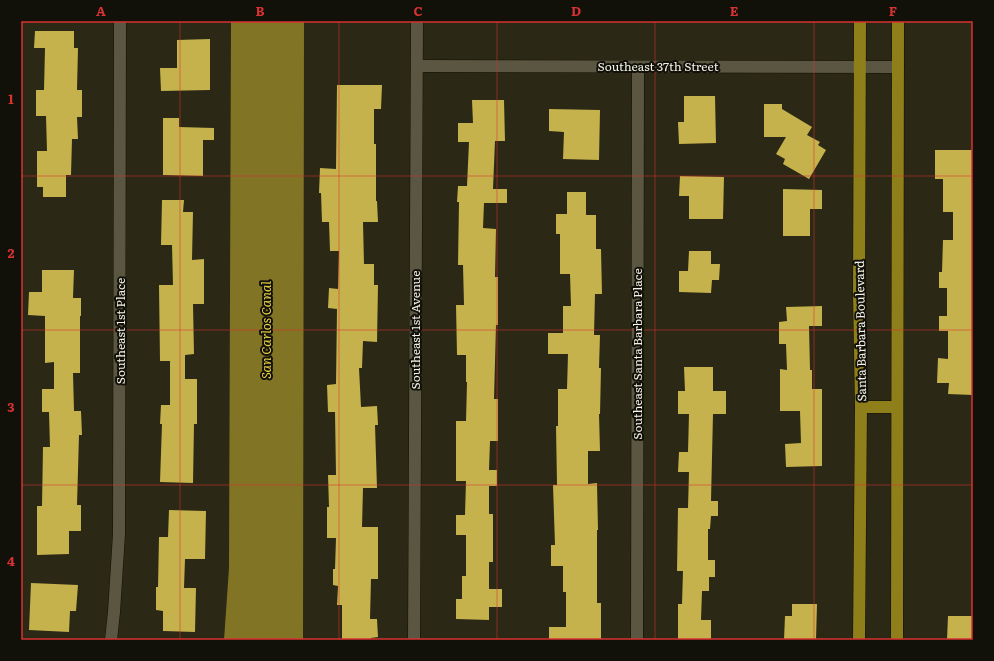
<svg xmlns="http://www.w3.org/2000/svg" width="994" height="661" font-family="Literata,serif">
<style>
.water{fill:#827425}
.building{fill:#c5b24c}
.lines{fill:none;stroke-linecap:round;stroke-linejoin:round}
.minor-casing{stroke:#141002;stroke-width:13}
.major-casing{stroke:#141002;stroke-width:13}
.minor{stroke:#5a5642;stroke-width:12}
.major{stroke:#8f7f1b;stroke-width:12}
.grid{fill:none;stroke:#d83232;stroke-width:1;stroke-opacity:0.55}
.labels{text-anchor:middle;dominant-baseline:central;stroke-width:4;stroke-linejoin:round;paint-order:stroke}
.street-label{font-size:12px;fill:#f5f3e7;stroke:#121109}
.water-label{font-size:13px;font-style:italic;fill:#ead248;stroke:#121109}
.neatline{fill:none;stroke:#d83232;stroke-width:1.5}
.grid-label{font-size:13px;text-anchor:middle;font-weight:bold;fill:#d83232}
</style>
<rect width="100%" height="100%" fill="#2b2815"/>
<!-- water -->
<path class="water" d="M 231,21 L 304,21 L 303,640 L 224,640 L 229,568 Z"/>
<!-- building -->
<g class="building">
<path d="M 35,31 L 74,31 L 74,48 L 78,48 L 77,90 L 82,90 L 82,117 L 77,117 L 78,139 L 72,139 L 71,175 L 66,175 L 66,197 L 43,197 L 43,187 L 37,187 L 37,151 L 47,151 L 46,116 L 36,116 L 36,90 L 44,90 L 45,48 L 34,48 Z"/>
<path d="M 210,39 L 210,90 L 161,91 L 160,68 L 177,68 L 177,40 Z"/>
<path d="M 337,85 L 382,85 L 381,109 L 374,109 L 374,144 L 376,144 L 376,201 L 377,201 L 378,222 L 363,222 L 364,264 L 374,264 L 374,285 L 378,285 L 377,342 L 363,341 L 362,368 L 359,368 L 361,407 L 377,406 L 378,425 L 375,425 L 377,488 L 363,488 L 362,527 L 378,527 L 378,579 L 371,579 L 370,619 L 377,619 L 378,637 L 371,638 L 371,640 L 342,640 L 342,605 L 337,605 L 338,586 L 333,585 L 333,569 L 335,569 L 336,538 L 327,538 L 327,507 L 329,507 L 328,475 L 336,475 L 335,412 L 328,412 L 327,385 L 336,384 L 337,309 L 328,308 L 329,288 L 338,289 L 339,251 L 330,251 L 329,222 L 322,222 L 321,193 L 319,193 L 320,168 L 336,169 Z"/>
<path d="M 684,96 L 715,96 L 716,143 L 679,144 L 678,122 L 684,122 Z"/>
<path d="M 472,100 L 504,100 L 505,141 L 495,141 L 493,189 L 507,189 L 507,203 L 484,203 L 483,228 L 496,229 L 495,277 L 498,277 L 498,325 L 496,325 L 494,399 L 498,399 L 498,441 L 490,441 L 489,470 L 497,470 L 497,486 L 489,486 L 489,514 L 493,514 L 493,562 L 489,562 L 489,589 L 502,589 L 502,607 L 489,607 L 489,620 L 456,619 L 456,599 L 462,599 L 462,576 L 466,576 L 466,535 L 456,535 L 456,515 L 465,515 L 466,481 L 456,481 L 456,421 L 466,421 L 467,382 L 466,382 L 466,355 L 457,355 L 456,305 L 464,305 L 463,265 L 458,265 L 459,202 L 457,202 L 458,186 L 467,186 L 469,142 L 458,142 L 458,123 L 473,123 Z"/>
<path d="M 764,104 L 782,104 L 782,109 L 812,127 L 807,135 L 820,142 L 818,145 L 826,150 L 809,179 L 783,164 L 785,159 L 776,154 L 786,137 L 764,137 Z"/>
<path d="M 549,109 L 600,110 L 599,160 L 563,159 L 564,132 L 549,131 Z"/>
<path d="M 163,118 L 179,118 L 179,127 L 214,128 L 214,140 L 203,140 L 203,176 L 163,175 Z"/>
<path d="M 935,150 L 973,150 L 973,395 L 948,394 L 949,383 L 937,383 L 938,358 L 948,359 L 948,331 L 939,331 L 939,316 L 947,316 L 947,288 L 939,288 L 939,272 L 942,272 L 943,240 L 953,240 L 953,212 L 943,212 L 943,179 L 935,179 Z"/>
<path d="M 680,176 L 724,177 L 723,219 L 689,219 L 689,196 L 679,196 Z"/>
<path d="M 783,189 L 822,190 L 822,209 L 810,209 L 810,236 L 783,236 Z"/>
<path d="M 567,192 L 586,192 L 586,215 L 596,215 L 596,249 L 601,249 L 602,294 L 595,294 L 594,335 L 600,335 L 599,368 L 601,368 L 600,414 L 599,414 L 600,451 L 588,451 L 588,484 L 597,483 L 598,530 L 597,530 L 597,603 L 601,603 L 601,640 L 549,640 L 549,627 L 566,627 L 566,592 L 563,592 L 563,566 L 551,566 L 551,545 L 555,545 L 553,485 L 557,485 L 556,426 L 558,426 L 558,389 L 567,389 L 568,354 L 548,354 L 548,333 L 563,333 L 563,306 L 571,306 L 570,274 L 560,274 L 560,234 L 556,234 L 556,214 L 567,214 Z"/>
<path d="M 162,200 L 184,200 L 183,212 L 193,212 L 192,260 L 204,259 L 204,304 L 193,304 L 194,354 L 185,355 L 185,379 L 197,379 L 197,424 L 194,424 L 193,483 L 160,482 L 162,424 L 160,424 L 161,405 L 170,405 L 170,361 L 160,361 L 159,285 L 173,285 L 172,245 L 161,245 Z"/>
<path d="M 689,251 L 711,251 L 711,264 L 720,264 L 719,280 L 712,280 L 711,293 L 679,292 L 679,271 L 688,271 Z"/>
<path d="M 42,270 L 74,270 L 73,298 L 81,298 L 81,316 L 80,316 L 80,373 L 73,373 L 74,411 L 81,411 L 82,435 L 79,435 L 77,505 L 81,505 L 81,531 L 69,531 L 69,554 L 37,555 L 37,506 L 42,506 L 43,447 L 50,447 L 49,412 L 42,412 L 42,389 L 54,389 L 54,362 L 45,363 L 45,316 L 28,315 L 29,292 L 42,292 Z"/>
<path d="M 822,306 L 822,326 L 809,326 L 810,370 L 812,370 L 812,389 L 822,389 L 822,466 L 786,467 L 785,444 L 801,443 L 800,411 L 780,411 L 780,369 L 787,370 L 786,344 L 779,344 L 779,322 L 787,321 L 786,307 Z"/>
<path d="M 684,367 L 713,367 L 713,391 L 726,391 L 726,414 L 713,414 L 711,501 L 718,501 L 718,516 L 711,516 L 710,529 L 708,529 L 708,560 L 715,560 L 715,577 L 709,577 L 709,591 L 702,591 L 701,620 L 711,620 L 711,639 L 702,639 L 702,640 L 678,640 L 678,604 L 682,604 L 683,571 L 677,571 L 678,508 L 688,508 L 689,472 L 678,472 L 679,452 L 688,452 L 689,414 L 678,414 L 678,391 L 685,391 Z"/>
<path d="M 169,510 L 206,511 L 205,559 L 185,559 L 184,588 L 196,588 L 195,632 L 163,631 L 163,611 L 156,610 L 156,587 L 158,587 L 159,537 L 168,537 Z"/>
<path d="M 31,583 L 78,585 L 76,611 L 70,611 L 69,632 L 29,630 Z"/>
<path d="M 792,604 L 817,604 L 816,640 L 784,640 L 785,616 L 792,616 Z"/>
<path d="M 948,616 L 973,616 L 973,640 L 947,640 Z"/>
</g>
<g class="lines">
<defs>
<g id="minor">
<path d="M 417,66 L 898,67"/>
<path d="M 111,640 L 114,612 L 119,534 L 120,21"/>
<path d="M 414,640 L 417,21"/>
<path d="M 637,640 L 638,67"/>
</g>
<g id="major">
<path d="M 861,407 L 897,407"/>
<path d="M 859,640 L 861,407 L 859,294 L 860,21"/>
<path d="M 897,640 L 898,21"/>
</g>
</defs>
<!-- minor casing -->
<use href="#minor" class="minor-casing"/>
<!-- major casing -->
<use href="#major" class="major-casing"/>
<!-- minor -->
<use href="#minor" class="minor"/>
<!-- major -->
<use href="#major" class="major"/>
</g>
<!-- grid -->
<path class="grid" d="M 180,21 L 180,640M 339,21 L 339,640M 497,21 L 497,640M 655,21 L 655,640M 814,21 L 814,640M 21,176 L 973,176M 21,330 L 973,330M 21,485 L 973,485"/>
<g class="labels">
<!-- street labels -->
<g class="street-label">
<text x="658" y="66">Southeast 37th Street</text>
<text transform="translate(415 330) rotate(-90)">Southeast 1st Avenue</text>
<text transform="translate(120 331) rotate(-90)">Southeast 1st Place</text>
<text transform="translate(860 331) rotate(-91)">Santa Barbara Boulevard</text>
<text transform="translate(637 354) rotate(-90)">Southeast Santa Barbara Place</text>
</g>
<!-- water labels -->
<g class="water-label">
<text transform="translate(265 330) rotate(-90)">San Carlos Canal</text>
</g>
</g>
<!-- border -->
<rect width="994" height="661" fill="none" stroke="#121109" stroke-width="44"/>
<rect x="22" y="22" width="950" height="617" class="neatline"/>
<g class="grid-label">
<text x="101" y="16">A</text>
<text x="260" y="16">B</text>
<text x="418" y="16">C</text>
<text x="576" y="16">D</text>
<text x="734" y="16">E</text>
<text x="893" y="16">F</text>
<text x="11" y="104">1</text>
<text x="11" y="258">2</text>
<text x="11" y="412">3</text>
<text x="11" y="566">4</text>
</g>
</svg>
